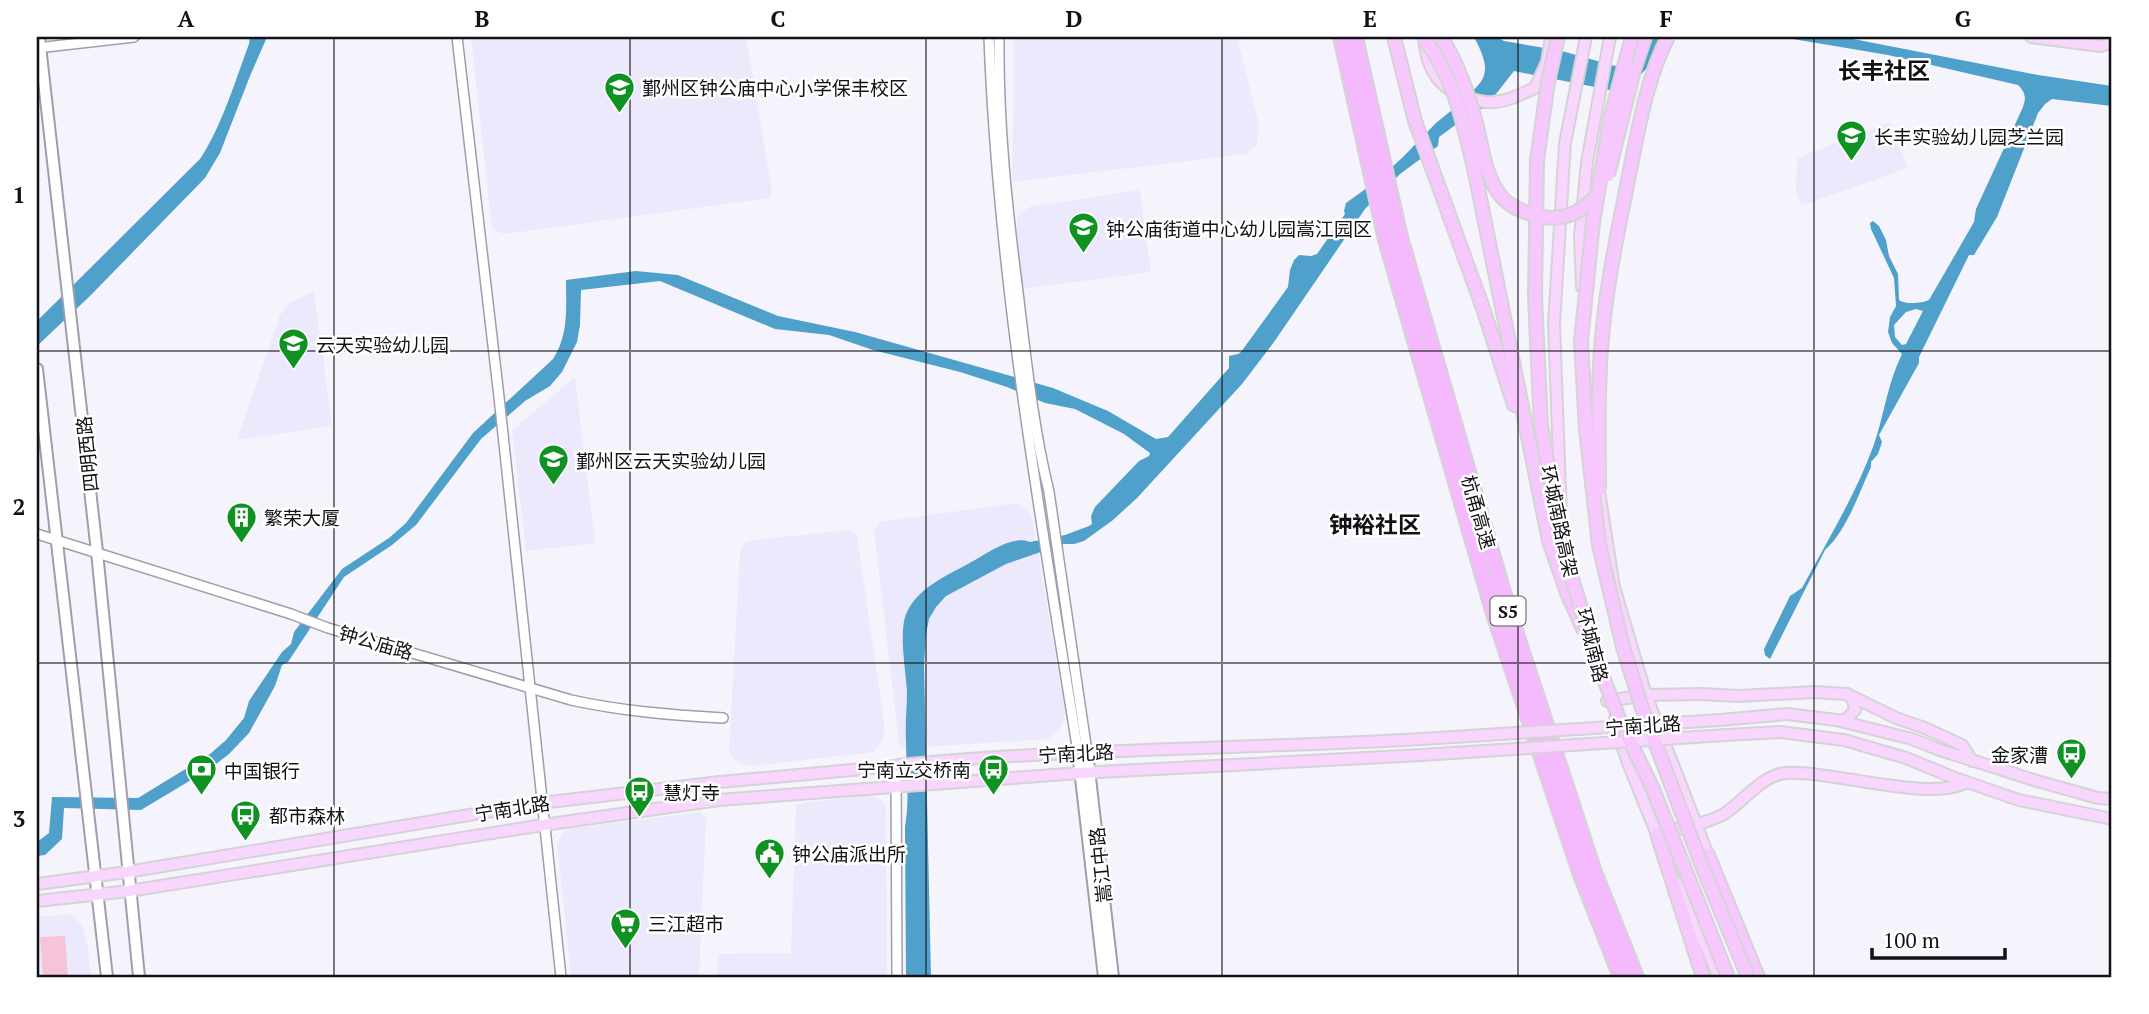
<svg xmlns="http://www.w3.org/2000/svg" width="2149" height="1014" font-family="'PT Serif','Noto Sans SC',serif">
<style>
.built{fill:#ebe9fb}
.green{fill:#f7c3d9}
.water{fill:#4fa0ca;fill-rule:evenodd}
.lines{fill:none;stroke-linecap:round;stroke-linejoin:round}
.tertiary-casing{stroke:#a09dac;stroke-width:12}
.secondary-casing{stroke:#a09dac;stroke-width:14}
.primary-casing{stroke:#d4d4d5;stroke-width:14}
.trunk-casing{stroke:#d4d4d5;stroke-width:16}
.motorway-casing{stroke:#d4d4d5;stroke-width:18}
.tertiary{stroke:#fff;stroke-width:9}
.secondary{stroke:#fff;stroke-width:10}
.primary{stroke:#f8d6fe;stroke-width:10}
.trunk{stroke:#f6c8fe;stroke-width:12}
.motorway{stroke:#f4bafd;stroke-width:14}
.primary-bridge-casing{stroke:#d4d4d5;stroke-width:14;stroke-linecap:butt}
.trunk-bridge-casing{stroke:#d4d4d5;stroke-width:16;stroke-linecap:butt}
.primary-bridge{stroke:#f8d6fe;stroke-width:10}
.trunk-bridge{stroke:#f6c8fe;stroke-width:12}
.grid{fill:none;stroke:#121116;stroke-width:2;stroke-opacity:0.55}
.labels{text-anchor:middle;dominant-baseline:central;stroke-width:5;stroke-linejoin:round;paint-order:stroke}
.shield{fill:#fff;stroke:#59585c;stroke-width:2}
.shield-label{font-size:18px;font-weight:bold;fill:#121116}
.poi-label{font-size:19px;fill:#121116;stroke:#fff;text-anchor:start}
.street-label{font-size:19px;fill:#121116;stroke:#fff}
.quarter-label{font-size:23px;font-weight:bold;fill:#121116;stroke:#fff}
.neatline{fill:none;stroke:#121116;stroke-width:2.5}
.grid-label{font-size:23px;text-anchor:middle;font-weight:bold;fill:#121116}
</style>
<rect width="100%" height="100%" fill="#f5f4fd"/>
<!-- built -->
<g class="built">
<path d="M 471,37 L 746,37 L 772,191 L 769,198 L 504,234 L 492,229 Z"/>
<path d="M 1014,37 L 1237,37 L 1259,124 L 1257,145 L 1246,154 L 1012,182 Z"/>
<path d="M 1890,122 L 1908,168 L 1801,206 L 1796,193 L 1797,158 Z"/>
<path d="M 1140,190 L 1151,272 L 1021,289 L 1015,239 L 1018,216 L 1029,207 Z"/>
<path d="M 314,291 L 332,426 L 237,440 L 280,315 L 290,303 Z"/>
<path d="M 575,377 L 595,543 L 526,551 L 512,431 Z"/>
<path d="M 1017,503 L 1026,508 L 1032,517 L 1065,712 L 1062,726 L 1049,739 L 904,748 L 899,744 L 874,530 L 880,522 Z"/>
<path d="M 850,530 L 857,536 L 885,729 L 883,740 L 874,752 L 752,766 L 738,763 L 729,752 L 740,552 L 746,541 Z"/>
<path d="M 870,795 L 881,800 L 886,808 L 887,977 L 717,977 L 718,954 L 791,953 L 796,804 Z"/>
<path d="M 700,812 L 706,818 L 699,977 L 571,977 L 557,842 L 567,829 Z"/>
<path d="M 70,914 L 82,925 L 87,942 L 91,977 L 37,977 L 37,917 Z"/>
</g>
<!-- green -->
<path class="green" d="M 65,936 L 68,977 L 43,977 L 40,937 Z"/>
<!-- water -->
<g class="water">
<path d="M 250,37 L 267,37 L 250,76 L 220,153 L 205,178 L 90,296 L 37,346 L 37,321 L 200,159 C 222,126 235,81 249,44 Z"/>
<path d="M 1474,37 L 1497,37 L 1504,41 L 1562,51 L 1615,66 L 1621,65 L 1652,37 L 1675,37 C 1654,53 1644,79 1620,92 L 1514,71 L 1485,108 L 1465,112 L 1458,123 L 1439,137 L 1438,146 L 1400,174 L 1365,209 L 1274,342 L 1242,384 L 1137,498 L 1113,520 L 1084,541 L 1074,544 L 1064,544 L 1006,564 L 946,596 L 936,607 L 929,619 L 926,634 L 924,665 L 931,977 L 906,977 L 905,827 C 910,798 906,769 906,740 C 905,724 907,708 907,692 C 906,671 898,630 907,612 C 920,585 951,574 975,560 C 989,552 1013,535 1030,542 L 1065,535 L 1089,526 L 1092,524 L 1091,516 L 1095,507 L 1139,461 L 1149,456 L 1150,453 L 1124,434 L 1075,409 L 1045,403 L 1007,387 L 960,372 L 873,350 L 829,335 L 775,329 L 660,281 L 581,290 L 580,325 L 577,342 L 562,372 L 550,386 L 525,401 L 481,439 L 416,525 L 392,545 L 344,577 L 288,662 L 282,665 L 275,686 L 249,733 L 229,754 L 211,768 L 141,810 L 64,808 L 62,839 L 45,855 L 37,856 L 37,842 L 49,833 L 52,797 L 138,798 L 210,754 L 226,740 L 244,718 L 249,701 L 282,652 L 291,644 L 294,632 L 342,569 L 389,538 L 406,523 L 473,433 L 553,359 C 569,334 566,308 566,280 L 636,271 L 678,275 L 778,316 L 855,332 L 1053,388 L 1108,411 L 1156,439 L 1168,437 L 1229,368 L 1229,356 L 1238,354 L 1241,352 L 1288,287 L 1290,270 L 1294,260 L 1299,255 L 1311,256 L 1317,254 L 1345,214 L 1344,211 L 1346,203 L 1378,180 L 1403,157 L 1436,123 L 1452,110 L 1452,107 C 1485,82 1495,76 1474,37 Z"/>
<path d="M 1781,37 L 1843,37 L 2038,75 L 2112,86 L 2112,106 L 2052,99 L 2045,104 L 2038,113 L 1997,217 L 1974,255 L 1969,255 L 1919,357 L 1919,363 L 1879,435 L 1882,442 L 1878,454 L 1871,462 L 1871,467 C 1858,495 1847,530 1825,550 L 1770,659 L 1765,655 L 1764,649 L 1790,596 L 1802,588 C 1827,541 1855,496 1873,447 C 1884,417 1887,384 1902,354 L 1892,343 L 1888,332 L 1890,317 L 1896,306 L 1894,278 L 1871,229 L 1870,223 L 1873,221 L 1879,226 L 1886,240 L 1889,256 L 1898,274 L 1899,300 C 1906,305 1922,303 1929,300 L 1974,222 L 1976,209 L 2023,107 C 2026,98 2026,93 2018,85 L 1888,55 ZM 1916,309 L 1923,311 L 1906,344 L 1902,345 L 1895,337 L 1894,325 L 1906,312 Z"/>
</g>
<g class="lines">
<defs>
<g id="tertiary">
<path d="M 457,37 L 499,397 L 561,977"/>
<path d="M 989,37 C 998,277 1040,515 1078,752"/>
<path d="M 999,37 C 998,123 1007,207 1018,292 C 1026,359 1033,426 1049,492 L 1087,752"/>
<path d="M 37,48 L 134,37"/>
<path d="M 37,534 L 291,614 L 328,628 L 571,700 C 621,711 671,715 723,718"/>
<path d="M 896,766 L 897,977"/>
</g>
<g id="secondary">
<path d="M 39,37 L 97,552 L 139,977"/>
<path d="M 37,369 L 107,977"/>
<path d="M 1078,752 L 1104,977"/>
<path d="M 1087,752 L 1113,977"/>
</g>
<g id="primary">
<path d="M 1424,37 C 1426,71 1441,93 1476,100 C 1481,101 1487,103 1492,102 C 1507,102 1521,94 1535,88 L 1547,62 L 1551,37"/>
<path d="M 2031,37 L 2100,46 L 2112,43"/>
<path d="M 1582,287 L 1580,236 L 1587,162 L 1610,37"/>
<path d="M 1599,491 L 1614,587 L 1646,695 L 1710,860"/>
<path d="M 1561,516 L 1554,324 L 1565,143 L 1586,37"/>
<path d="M 1607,701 L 1646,695 L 1701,694 L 1739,696 L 1814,692 L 1847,694"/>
<path d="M 1720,720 L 1787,714 L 1836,720 L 1912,739 L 1940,750 L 2037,781 L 2098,798 L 2112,799"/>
<path d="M 1840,720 L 1846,720 L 1855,710 L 1853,700 L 1847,694 L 1896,718 L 1925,728 L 1962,745 L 1972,761"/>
<path d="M 1614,721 L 1628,763 L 1659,840"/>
<path d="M 1726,735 L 1780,732 L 1844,740 L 1906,758 L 1955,778 L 2019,800 L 2112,819"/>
<path d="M 899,765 C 1073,748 1248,749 1422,739"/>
<path d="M 1663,833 C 1682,827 1707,824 1724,814 C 1744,801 1762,775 1786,773 C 1831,770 1933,803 1966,782"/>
<path d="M 1678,883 L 1719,977"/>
<path d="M 37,884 L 127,872 L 541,803 L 720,782 L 896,766"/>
<path d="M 37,901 L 129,891 L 543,825 L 719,800 L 1080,773 L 1422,755"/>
</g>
<g id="trunk">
<path d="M 1394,37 L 1415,121 L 1484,311 L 1514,405"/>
<path d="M 1634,70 L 1645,37"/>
<path d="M 1475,173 L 1549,541 L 1567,593 L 1583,629"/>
<path d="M 1657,834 L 1703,977"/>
<path d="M 1708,855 L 1758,977"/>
</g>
<g id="motorway">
<path d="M 1341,37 L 1386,240 L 1494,614 L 1581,875 L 1621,977"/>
<path d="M 1355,37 L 1400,237 L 1508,609 L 1594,872 L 1636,977"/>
</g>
</defs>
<!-- tertiary casing -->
<use href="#tertiary" class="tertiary-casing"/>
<!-- secondary casing -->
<use href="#secondary" class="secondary-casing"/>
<!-- primary casing -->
<use href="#primary" class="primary-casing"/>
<!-- trunk casing -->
<use href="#trunk" class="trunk-casing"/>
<!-- motorway casing -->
<use href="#motorway" class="motorway-casing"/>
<!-- tertiary -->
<use href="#tertiary" class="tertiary"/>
<!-- secondary -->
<use href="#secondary" class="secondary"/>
<!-- primary -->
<use href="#primary" class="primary"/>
<!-- trunk -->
<use href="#trunk" class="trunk"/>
<!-- motorway -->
<use href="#motorway" class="motorway"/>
<defs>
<g id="primary-bridge">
<path d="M 1422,739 L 1720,720"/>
<path d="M 1422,755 L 1726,735"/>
</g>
<g id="trunk-bridge">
<path d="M 1423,37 C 1455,79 1463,122 1475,173"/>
<path d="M 1441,37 C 1459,65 1469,95 1477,127 C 1482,148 1485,171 1496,189 C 1502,200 1514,208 1525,212 C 1555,223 1576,219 1598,194"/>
<path d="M 1558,37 L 1548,82 L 1537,160 L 1535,297 L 1541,426 L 1554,500 L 1564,552 L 1597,661 L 1620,721 L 1653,789 L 1728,977"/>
<path d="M 1632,37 L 1611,115 L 1593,222 L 1581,342 L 1586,429 L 1599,545 L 1623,647 L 1642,708 L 1702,866 L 1748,977"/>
<path d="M 1608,175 L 1634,70"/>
<path d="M 1599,489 C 1599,435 1597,381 1603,328 C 1608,275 1620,222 1630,170 C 1639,126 1647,78 1668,37"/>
</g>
</defs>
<!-- primary-bridge casing -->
<use href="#primary-bridge" class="primary-bridge-casing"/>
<!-- trunk-bridge casing -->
<use href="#trunk-bridge" class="trunk-bridge-casing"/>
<!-- primary-bridge -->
<use href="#primary-bridge" class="primary-bridge"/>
<!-- trunk-bridge -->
<use href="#trunk-bridge" class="trunk-bridge"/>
</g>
<!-- grid -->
<path class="grid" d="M 334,37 L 334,977M 630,37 L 630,977M 926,37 L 926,977M 1222,37 L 1222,977M 1518,37 L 1518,977M 1814,37 L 1814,977M 37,351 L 2112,351M 37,663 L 2112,663"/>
<!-- icons -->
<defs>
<symbol id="school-pin" viewBox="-11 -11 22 30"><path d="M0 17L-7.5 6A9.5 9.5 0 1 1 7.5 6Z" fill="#109223" stroke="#fff"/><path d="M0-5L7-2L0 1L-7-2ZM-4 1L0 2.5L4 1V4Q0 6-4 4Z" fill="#fff"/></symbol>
<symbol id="building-pin" viewBox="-11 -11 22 30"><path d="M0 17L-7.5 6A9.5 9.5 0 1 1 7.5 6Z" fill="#109223" stroke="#fff"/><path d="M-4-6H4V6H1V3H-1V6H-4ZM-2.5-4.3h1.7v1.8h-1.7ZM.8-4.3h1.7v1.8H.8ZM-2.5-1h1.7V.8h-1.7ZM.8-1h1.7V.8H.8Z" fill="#fff"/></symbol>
<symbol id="bus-pin" viewBox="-11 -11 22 30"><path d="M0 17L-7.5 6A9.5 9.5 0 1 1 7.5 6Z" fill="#109223" stroke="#fff"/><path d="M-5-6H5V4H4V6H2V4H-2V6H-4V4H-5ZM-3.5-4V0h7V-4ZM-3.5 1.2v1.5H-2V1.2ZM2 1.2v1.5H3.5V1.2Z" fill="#fff"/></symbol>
<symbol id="bank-pin" viewBox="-11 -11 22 30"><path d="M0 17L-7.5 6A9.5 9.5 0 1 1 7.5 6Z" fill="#109223" stroke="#fff"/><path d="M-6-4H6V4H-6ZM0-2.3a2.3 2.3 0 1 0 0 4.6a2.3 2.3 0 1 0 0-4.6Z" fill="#fff"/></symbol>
<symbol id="civic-pin" viewBox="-11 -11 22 30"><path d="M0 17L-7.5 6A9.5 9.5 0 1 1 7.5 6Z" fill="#109223" stroke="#fff"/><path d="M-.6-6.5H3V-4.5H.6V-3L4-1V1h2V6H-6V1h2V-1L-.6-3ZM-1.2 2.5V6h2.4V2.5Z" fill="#fff"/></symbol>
<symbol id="supermarket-pin" viewBox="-11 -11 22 30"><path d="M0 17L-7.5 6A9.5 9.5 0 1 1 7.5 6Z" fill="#109223" stroke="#fff"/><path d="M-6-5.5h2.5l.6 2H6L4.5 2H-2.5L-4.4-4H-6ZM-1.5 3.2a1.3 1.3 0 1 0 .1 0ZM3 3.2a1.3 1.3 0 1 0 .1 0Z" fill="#fff"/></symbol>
</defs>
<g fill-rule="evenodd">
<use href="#school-pin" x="602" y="70" width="35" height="47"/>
<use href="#school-pin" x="1834" y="118" width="35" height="47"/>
<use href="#school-pin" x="1066" y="210" width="35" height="47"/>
<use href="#school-pin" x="276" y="326" width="35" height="47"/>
<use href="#school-pin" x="536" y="442" width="35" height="47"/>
<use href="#building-pin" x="224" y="500" width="35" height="47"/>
<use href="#bus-pin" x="2054" y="736" width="35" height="47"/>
<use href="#bus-pin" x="976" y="752" width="35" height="47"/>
<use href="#bank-pin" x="184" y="752" width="35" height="47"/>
<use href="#bus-pin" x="622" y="774" width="35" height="47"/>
<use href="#bus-pin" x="228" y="798" width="35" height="47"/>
<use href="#civic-pin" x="752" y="836" width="35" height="47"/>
<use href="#supermarket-pin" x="608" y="906" width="35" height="47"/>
</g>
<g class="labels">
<!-- shield labels -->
<rect class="shield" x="1490.5" y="596.5" width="35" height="29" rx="5"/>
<g class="shield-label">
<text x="1508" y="611">S5</text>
</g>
<!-- poi labels -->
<g class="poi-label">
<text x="642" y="87">鄞州区钟公庙中心小学保丰校区</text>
<text x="1874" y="136">长丰实验幼儿园芝兰园</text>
<text x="1106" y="228">钟公庙街道中心幼儿园嵩江园区</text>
<text x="316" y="344">云天实验幼儿园</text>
<text x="576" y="460">鄞州区云天实验幼儿园</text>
<text x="264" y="517">繁荣大厦</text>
<text x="2048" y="754" text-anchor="end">金家漕</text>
<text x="971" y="769" text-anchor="end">宁南立交桥南</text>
<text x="224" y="770">中国银行</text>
<text x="663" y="792">慧灯寺</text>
<text x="269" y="815">都市森林</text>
<text x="792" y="853">钟公庙派出所</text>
<text x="648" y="923">三江超市</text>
</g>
<!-- street labels -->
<g class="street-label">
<text transform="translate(87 454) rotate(-96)">四明西路</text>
<text transform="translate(1479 512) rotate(74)">杭甬高速</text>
<text transform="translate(1560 521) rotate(78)">环城南路高架</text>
<text transform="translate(376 642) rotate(16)">钟公庙路</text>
<text transform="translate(1593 645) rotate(76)">环城南路</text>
<text transform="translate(1643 725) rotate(-4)">宁南北路</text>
<text transform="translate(1076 753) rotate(-3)">宁南北路</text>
<text transform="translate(512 808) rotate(-9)">宁南北路</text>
<text transform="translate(1100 865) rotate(-96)">嵩江中路</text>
</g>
<!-- quarter labels -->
<g class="quarter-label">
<text x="1884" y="70">长丰社区</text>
<text x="1375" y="524">钟裕社区</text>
</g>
</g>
<!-- border -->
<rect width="2149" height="1014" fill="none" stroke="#ffffff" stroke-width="77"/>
<!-- scale -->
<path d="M1872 948v10h133v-10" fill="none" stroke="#121116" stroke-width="3.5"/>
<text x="1883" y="948" font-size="21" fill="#121116" stroke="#ffffff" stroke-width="5" paint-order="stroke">100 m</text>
<rect x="38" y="38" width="2072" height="938" class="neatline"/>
<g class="grid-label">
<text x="186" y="27">A</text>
<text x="482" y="27">B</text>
<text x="778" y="27">C</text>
<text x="1074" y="27">D</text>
<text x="1370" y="27">E</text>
<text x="1666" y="27">F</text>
<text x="1963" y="27">G</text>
<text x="19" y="203">1</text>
<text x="19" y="515">2</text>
<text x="19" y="827">3</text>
</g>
</svg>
